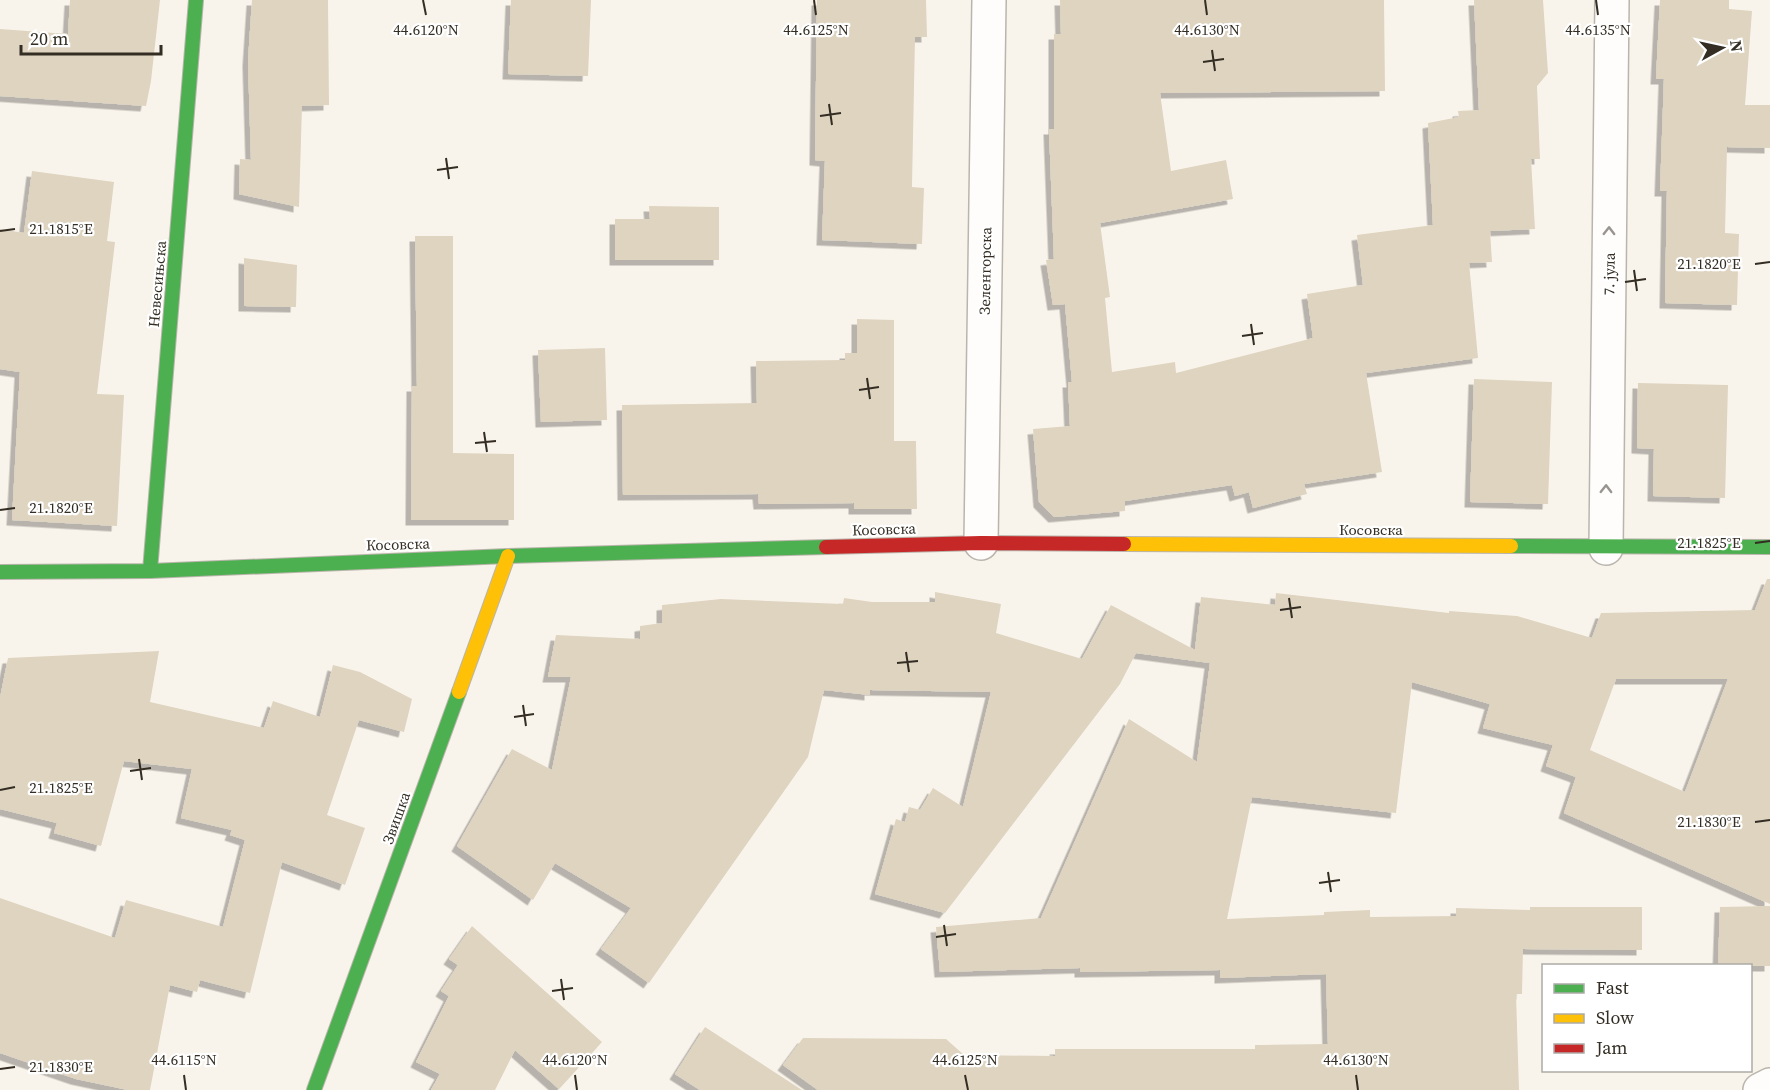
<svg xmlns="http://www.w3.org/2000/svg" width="1770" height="1090" font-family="'Source Serif 4',serif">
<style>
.building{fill:#dfd4c0;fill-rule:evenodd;filter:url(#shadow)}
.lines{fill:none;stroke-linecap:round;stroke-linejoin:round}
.street-casing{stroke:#bab5ac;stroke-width:36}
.fast-casing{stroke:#bab5ac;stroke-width:16}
.slow-casing{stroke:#bab5ac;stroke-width:16}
.jam-casing{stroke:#bab5ac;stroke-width:16}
.street{stroke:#fefdfc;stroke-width:33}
.fast{stroke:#4caf50;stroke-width:14}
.slow{stroke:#ffc107;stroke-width:14}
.jam{stroke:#c62828;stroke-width:14}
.oneway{stroke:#989590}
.ticks{fill:none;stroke:#332d23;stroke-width:2}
.labels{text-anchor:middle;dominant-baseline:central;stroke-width:4.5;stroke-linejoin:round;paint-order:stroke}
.street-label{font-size:15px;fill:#332d23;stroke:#fff}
.ticks-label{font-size:15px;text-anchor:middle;fill:#332d23;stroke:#fff;stroke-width:4.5;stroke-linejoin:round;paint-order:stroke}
</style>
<defs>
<filter id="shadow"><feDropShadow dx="-5.5" dy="5.5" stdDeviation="0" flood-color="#0004"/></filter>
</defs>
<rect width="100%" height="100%" fill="#f9f4eb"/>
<!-- building -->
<g class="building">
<path d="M 70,0 L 160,0 L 151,81 L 146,106 L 0,96 L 0,29 L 68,34 Z"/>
<path d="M 252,0 L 328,0 L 329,105 L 302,106 L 299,207 L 239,194 L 240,159 L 251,160 L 248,61 Z"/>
<path d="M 511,0 L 591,0 L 588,76 L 508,74 Z"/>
<path d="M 817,0 L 926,0 L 927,37 L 915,37 L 912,187 L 924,188 L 922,244 L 822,240 L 825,161 L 815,160 Z"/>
<path d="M 1060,0 L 1384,0 L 1385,91 L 1160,93 L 1171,171 L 1226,160 L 1233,199 L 1100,223 L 1110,297 L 1105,298 L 1112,372 L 1175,362 L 1176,373 L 1313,338 L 1307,294 L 1363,285 L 1357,235 L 1433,225 L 1428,123 L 1459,117 L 1458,111 L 1479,110 L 1474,0 L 1543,0 L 1548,73 L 1537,86 L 1540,159 L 1531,159 L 1535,229 L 1490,231 L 1492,262 L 1469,263 L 1478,358 L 1366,373 L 1382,472 L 1304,484 L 1307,494 L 1253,508 L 1249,492 L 1235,496 L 1232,485 L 1125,501 L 1125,511 L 1054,517 L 1039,502 L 1033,429 L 1070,426 L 1068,382 L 1072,382 L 1065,304 L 1053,305 L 1046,260 L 1054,259 L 1049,129 L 1054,129 L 1054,34 L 1061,34 Z"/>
<path d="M 1660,0 L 1729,0 L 1729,9 L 1752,11 L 1745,105 L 1770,105 L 1770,148 L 1727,147 L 1725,233 L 1739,234 L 1737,305 L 1665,303 L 1667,191 L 1660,191 L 1664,79 L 1656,79 Z"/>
<path d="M 32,171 L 114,182 L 107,241 L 115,242 L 97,394 L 124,395 L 117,526 L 12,520 L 20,372 L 0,369 L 0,229 L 24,233 Z"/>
<path d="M 649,206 L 719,207 L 719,260 L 615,260 L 615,219 L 650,219 Z"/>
<path d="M 415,236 L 453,236 L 453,453 L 514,454 L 514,520 L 411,520 L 412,386 L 417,386 Z"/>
<path d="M 244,258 L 297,265 L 296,307 L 244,306 Z"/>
<path d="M 857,319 L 894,320 L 894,441 L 916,441 L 917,509 L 854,509 L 854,503 L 759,504 L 758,494 L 623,495 L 622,405 L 757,403 L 756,361 L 845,360 L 845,353 L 857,353 Z"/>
<path d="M 605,348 L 607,420 L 541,422 L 538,350 Z"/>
<path d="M 1474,379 L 1552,382 L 1548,504 L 1470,502 Z"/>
<path d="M 1638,383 L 1728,385 L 1725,498 L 1653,496 L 1654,449 L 1637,448 Z"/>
<path d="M 1767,579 L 1770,579 L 1770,904 L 1564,813 L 1576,777 L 1546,766 L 1553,745 L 1483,728 L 1490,704 L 1412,682 L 1396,813 L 1252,797 L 1227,919 L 1324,915 L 1324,912 L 1370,910 L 1370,917 L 1456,916 L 1456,908 L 1530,910 L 1530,907 L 1642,907 L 1642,950 L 1523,949 L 1522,994 L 1516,994 L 1519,1090 L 818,1090 L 783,1065 L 803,1038 L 946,1039 L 964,1055 L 1055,1056 L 1055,1049 L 1255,1049 L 1255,1045 L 1328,1044 L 1326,974 L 1220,978 L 1220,970 L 1080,972 L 1080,968 L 940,972 L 936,927 L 1041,918 L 1129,719 L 1197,762 L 1210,663 L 1136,653 L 1120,684 L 945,913 L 875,894 L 896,819 L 905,822 L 909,807 L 920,810 L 933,788 L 963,807 L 991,692 L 870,690 L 870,695 L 824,690 L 808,757 L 649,983 L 601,949 L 631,908 L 555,863 L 533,900 L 457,846 L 512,749 L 552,770 L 571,677 L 548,677 L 556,635 L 640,639 L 640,626 L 662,623 L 662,605 L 721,599 L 843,604 L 844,598 L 872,602 L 935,602 L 935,592 L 1001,604 L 996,633 L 1082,659 L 1111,605 L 1195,650 L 1201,597 L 1275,605 L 1276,593 L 1449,613 L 1449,611 L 1517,616 L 1592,638 L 1601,613 L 1755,610 ZM 1616,679 L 1728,679 L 1685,792 L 1590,750 Z"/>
<path d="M 159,651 L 150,702 L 264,728 L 273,701 L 320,717 L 333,665 L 360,672 L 412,699 L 404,732 L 359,720 L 327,815 L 365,828 L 345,885 L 282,862 L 250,993 L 200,980 L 197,992 L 170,985 L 150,1090 L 128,1090 L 76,1079 L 0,1053 L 0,898 L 115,938 L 126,900 L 223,927 L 245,840 L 230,835 L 232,830 L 181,818 L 192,769 L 124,761 L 101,846 L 54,833 L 57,823 L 0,809 L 0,698 L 8,658 Z"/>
<path d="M 1770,906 L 1770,966 L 1718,966 L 1720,907 Z"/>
<path d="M 472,926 L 602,1042 L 559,1089 L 515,1050 L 495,1090 L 431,1090 L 440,1074 L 416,1062 L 449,996 L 441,991 L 458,965 L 449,959 Z"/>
<path d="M 705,1027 L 802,1090 L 700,1090 L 675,1074 Z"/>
</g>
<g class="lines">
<defs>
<g id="street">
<path d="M 981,543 L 989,0"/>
<path d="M 1606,548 L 1612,0"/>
<path d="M 1760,1090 L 1770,1085"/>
</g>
<g id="fast">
<path d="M 1511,546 L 1770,547"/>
<path d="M 150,571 L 196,0"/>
<path d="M 0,572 L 150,571 L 508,556 L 826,547"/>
<path d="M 314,1090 L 459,692"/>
</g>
<g id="slow">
<path d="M 1124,544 L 1511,546"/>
<path d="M 459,692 L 508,556"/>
</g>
<path id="jam" d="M 826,547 L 981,543 L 1124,544"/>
</defs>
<!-- street casing -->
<use href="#street" class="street-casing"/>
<!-- fast casing -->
<use href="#fast" class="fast-casing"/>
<!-- slow casing -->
<use href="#slow" class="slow-casing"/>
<!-- jam casing -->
<use href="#jam" class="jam-casing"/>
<!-- street -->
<use href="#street" class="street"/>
<!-- fast -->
<use href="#fast" class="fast"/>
<!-- slow -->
<use href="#slow" class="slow"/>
<!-- jam -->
<use href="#jam" class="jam"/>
</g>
<!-- one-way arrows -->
<defs><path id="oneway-chevron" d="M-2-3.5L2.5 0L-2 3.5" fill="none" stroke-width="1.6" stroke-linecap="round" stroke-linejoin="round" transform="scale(1.5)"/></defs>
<g class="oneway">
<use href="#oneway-chevron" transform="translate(1609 231) rotate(-89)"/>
<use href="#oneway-chevron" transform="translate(1606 489) rotate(-89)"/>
</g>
<!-- ticks -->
<path class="ticks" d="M 423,0 L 426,15M 814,0 L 816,15M 1205,0 L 1207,15M 1596,0 L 1598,15M 1212,50 L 1215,71M 1203,62 L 1224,59M 829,104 L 832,125M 820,116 L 841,113M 446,158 L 449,179M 437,170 L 458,167M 0,231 L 15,229M 1755,264 L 1770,262M 1634,270 L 1637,291M 1625,282 L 1646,279M 1251,324 L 1254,345M 1242,336 L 1263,333M 867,378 L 870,399M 859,390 L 879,387M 484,432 L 487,452M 475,443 L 496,441M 0,510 L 15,508M 1755,543 L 1770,541M 1289,598 L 1292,618M 1280,610 L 1301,607M 906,652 L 909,672M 897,663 L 918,661M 523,705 L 526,726M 514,717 L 534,714M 139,759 L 142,780M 130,771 L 151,768M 0,790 L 15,787M 1755,822 L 1770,820M 1328,872 L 1331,892M 1319,883 L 1340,880M 944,925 L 947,946M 936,937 L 956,934M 561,979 L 564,1000M 552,991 L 573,988M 0,1069 L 15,1067M 184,1075 L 186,1090M 575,1075 L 577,1090M 965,1075 L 968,1090M 1356,1075 L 1358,1090"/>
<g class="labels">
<!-- street labels -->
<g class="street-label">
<text transform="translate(985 271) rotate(-89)">Зеленгорска</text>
<text transform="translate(1609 274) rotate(-89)">7. јула</text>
<text transform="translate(157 284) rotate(-85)">Невесињска</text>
<text transform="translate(884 529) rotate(-2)">Косовска</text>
<text x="1371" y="529">Косовска</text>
<text transform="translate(398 544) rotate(-2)">Косовска</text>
<text transform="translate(396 818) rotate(-70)">Звишка</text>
</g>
</g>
<g class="ticks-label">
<text x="426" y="35">44.6120°N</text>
<text x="816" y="35">44.6125°N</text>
<text x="1207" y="35">44.6130°N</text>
<text x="1598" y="35">44.6135°N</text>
<text x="61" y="234">21.1815°E</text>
<text x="1709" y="269">21.1820°E</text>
<text x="61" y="513">21.1820°E</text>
<text x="1709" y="548">21.1825°E</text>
<text x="61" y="793">21.1825°E</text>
<text x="1709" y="827">21.1830°E</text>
<text x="184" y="1065">44.6115°N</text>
<text x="575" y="1065">44.6120°N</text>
<text x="965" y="1065">44.6125°N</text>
<text x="1356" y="1065">44.6130°N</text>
<text x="61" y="1072">21.1830°E</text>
</g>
<!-- legend -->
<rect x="1542" y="964" width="210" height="108" fill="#ffffff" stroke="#adaba7" stroke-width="1.5"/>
<rect x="1554" y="984" width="30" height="9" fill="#4caf50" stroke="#adaba7" stroke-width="1.5"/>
<text x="1596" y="994" font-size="18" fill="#332d23">Fast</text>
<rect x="1554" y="1014" width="30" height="9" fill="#ffc107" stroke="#adaba7" stroke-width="1.5"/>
<text x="1596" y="1024" font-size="18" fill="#332d23">Slow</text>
<rect x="1554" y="1044" width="30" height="9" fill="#c62828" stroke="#adaba7" stroke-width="1.5"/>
<text x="1596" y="1054" font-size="18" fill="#332d23">Jam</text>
<!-- north arrow -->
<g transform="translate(1722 48) rotate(82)" stroke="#ffffff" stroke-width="4.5" paint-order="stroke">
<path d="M0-4.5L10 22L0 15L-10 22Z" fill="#332d23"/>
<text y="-9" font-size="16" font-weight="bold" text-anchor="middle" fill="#332d23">N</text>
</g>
<!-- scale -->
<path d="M21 45v9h140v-9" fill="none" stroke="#332d23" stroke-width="3"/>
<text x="30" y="45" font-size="18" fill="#332d23" stroke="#ffffff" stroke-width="4.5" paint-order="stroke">20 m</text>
</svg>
